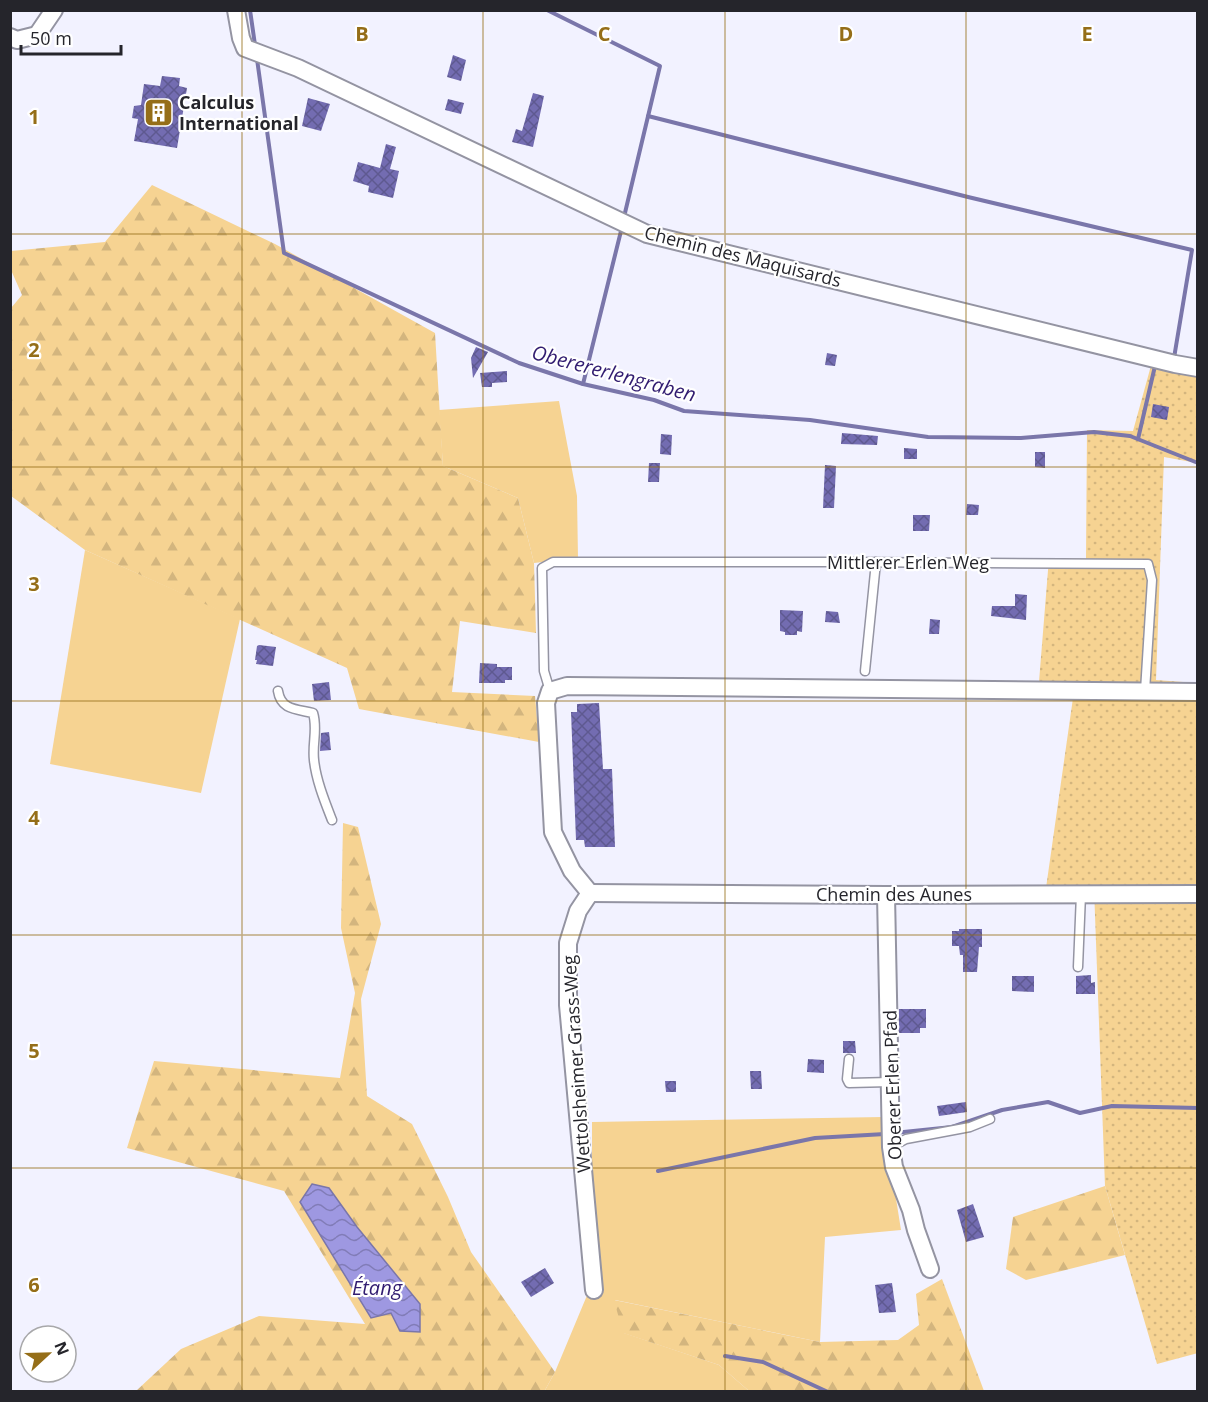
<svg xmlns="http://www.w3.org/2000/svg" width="1208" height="1402" font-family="'Open Sans',sans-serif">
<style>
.grass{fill:#f6d392}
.forest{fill:url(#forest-firs)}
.park{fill:url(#park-dots)}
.water{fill:url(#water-waves);stroke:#7a76aa;stroke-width:1.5}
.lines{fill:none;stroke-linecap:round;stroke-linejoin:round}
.stream{stroke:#7a76aa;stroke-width:4}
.building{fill:url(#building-cross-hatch)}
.service-casing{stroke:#9494a2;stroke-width:11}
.minor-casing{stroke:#9494a2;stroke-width:20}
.service{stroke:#fff;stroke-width:8}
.minor{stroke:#fff;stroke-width:16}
.grid{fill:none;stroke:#956e18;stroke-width:1.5;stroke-opacity:0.55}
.labels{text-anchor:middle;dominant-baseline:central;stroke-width:4.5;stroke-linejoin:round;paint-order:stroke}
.poi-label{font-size:18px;font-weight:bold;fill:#25252b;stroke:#fff;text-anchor:start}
.street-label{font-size:18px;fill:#25252b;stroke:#fff}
.water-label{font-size:20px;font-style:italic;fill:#311c70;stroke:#fff}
.grid-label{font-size:20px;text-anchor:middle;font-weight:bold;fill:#956e18;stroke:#fff;stroke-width:4.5;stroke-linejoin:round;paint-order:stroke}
</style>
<defs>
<pattern id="forest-firs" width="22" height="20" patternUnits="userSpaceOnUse" patternTransform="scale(1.5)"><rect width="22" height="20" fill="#f6d392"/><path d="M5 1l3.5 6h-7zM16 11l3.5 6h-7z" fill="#d3b57e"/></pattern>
<pattern id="park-dots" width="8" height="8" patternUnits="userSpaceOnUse" patternTransform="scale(1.5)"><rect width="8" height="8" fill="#f6d392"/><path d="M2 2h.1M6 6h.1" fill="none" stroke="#d3b57e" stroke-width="1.8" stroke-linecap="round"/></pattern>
<pattern id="water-waves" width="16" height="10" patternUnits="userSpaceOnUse" patternTransform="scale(1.5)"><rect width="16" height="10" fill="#9e98e1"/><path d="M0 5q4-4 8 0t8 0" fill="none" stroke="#817cb7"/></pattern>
<pattern id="building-cross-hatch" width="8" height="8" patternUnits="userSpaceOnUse" patternTransform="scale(1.5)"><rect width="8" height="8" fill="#736cb1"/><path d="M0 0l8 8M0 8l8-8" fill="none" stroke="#5e5990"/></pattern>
</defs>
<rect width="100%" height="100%" fill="#f2f2ff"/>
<!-- grass -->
<g class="grass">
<path d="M 559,401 L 577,496 L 578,558 L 534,563 L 518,498 L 443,466 L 439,410 Z"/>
<path d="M 85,550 L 240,619 L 201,793 L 50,764 Z"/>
<path d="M 883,1117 L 901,1230 L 825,1237 L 820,1342 L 615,1300 L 624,1333 L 719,1365 L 749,1391 L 544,1392 L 555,1372 L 588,1293 L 592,1191 L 592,1122 Z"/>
</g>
<!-- forest -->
<g class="forest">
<path d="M 152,185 L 275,244 L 435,333 L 443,466 L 518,498 L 534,563 L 536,633 L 460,621 L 452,692 L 535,696 L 539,742 L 359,709 L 347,668 L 85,550 L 11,496 L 11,308 L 22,295 L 11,270 L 11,251 L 105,242 Z"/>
<path d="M 343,823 L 358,827 L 381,924 L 361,999 L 367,1096 L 412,1124 L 448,1197 L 471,1252 L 555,1372 L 544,1392 L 136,1391 L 181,1349 L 259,1316 L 365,1324 L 284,1191 L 127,1148 L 154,1061 L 340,1078 L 355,993 L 341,928 Z"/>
<path d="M 1105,1186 L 1125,1255 L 1026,1280 L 1006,1269 L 1013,1217 Z"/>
<path d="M 942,1279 L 984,1391 L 749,1391 L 719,1365 L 623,1333 L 614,1300 L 820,1342 L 898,1340 L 919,1325 L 916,1294 Z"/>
</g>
<!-- park -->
<path class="park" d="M 1152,362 L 1197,365 L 1197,463 L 1164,457 L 1156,680 L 1197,683 L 1198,1353 L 1157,1364 L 1105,1186 L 1094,888 L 1046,888 L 1073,698 L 1038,694 L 1049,558 L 1086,559 L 1087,430 L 1133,431 Z"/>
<!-- water -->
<path class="water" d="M 312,1184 L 329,1188 L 357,1227 L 420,1304 L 420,1332 L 400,1331 L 391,1313 L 371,1318 L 300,1202 Z"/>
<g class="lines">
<!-- stream -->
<g class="stream">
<path d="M 250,10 L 255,45"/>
<path d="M 547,10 L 660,66 L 624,217"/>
<path d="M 257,59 L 284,253 L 519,363 L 583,384 L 654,400 L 684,411 L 810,420 L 928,437 L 1021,438 L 1094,432 L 1130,436 L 1198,463"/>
<path d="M 648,116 L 968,197 L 1192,250 L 1174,358"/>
<path d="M 583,384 L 622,227"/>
<path d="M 1138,439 L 1155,366 L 1158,367"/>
<path d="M 894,1133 L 952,1127 L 1002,1110 L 1048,1102 L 1080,1113 L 1112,1106 L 1198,1108"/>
<path d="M 658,1171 L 815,1138 L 885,1134"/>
<path d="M 725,1356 L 763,1362 L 828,1392"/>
</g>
</g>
<!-- building -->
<g class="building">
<path d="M 453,55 L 466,60 L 461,81 L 447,77 Z"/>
<path d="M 162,76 L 180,78 L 179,86 L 187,88 L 177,148 L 134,141 L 138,119 L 132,118 L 134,106 L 141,105 L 144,84 L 160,86 Z"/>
<path d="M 533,93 L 544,96 L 533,147 L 512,142 L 516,129 L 522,131 Z"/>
<path d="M 308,98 L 330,104 L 321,131 L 302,126 Z"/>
<path d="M 448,99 L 464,103 L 461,114 L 445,110 Z"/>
<path d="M 386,144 L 396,147 L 390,169 L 399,171 L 393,198 L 368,192 L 369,186 L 353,181 L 358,162 L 380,168 Z"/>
<path d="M 476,347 L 488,352 L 473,378 L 471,358 Z"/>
<path d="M 827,353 L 837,355 L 835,366 L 825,365 Z"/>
<path d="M 507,371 L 507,382 L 492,383 L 492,387 L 482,387 L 480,373 Z"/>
<path d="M 1153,404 L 1169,407 L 1167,420 L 1151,417 Z"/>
<path d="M 842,433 L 878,436 L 877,445 L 841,444 Z"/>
<path d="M 661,434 L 672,435 L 671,455 L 660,454 Z"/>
<path d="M 904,448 L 917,449 L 917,459 L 904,459 Z"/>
<path d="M 1035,452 L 1045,452 L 1045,468 L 1035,467 Z"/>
<path d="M 649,463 L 660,463 L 659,482 L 648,482 Z"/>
<path d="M 825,465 L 836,466 L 834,508 L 823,508 Z"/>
<path d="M 967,504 L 979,505 L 978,515 L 966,515 Z"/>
<path d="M 913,515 L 930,515 L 929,531 L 913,531 Z"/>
<path d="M 1015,594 L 1027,595 L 1026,620 L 991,616 L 992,606 L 1015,606 Z"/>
<path d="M 780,610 L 803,611 L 802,632 L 797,631 L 797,635 L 785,635 L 785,632 L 780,631 Z"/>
<path d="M 826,611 L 838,612 L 840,623 L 825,622 Z"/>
<path d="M 930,619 L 940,620 L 939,634 L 929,634 Z"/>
<path d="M 259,645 L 276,647 L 273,666 L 256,664 L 257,660 L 255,660 L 257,646 Z"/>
<path d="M 480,663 L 497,664 L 497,667 L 512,667 L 512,680 L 505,680 L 505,683 L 479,683 Z"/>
<path d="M 329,682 L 331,700 L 314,701 L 312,684 Z"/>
<path d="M 599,703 L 603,769 L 612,769 L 615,847 L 585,847 L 584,840 L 576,840 L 571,712 L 577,712 L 577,704 Z"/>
<path d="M 329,732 L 331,750 L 320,751 L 321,733 Z"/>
<path d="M 959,929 L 982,929 L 982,947 L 979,947 L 977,972 L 963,972 L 963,955 L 960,955 L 959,946 L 952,946 L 952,931 L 959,931 Z"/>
<path d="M 1091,975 L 1091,983 L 1095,982 L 1095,994 L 1076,994 L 1076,976 Z"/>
<path d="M 1012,976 L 1034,976 L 1034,992 L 1012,991 Z"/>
<path d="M 899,1009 L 926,1009 L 926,1028 L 920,1028 L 920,1033 L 899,1033 Z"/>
<path d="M 843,1041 L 855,1041 L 856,1053 L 843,1053 Z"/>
<path d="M 808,1059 L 824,1060 L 824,1073 L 807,1072 Z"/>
<path d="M 750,1071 L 761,1071 L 762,1089 L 751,1089 Z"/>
<path d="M 665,1081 L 676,1081 L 676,1092 L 666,1092 Z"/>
<path d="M 966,1102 L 967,1112 L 939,1116 L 937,1106 Z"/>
<path d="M 973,1204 L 984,1237 L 966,1242 L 957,1210 Z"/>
<path d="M 545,1268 L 554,1283 L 531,1297 L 521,1282 Z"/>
<path d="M 892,1283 L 896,1312 L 879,1313 L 875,1285 Z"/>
</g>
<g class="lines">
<defs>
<g id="service">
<path d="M 865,671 L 876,562"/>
<path d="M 278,691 C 281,710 296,709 313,713 C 318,729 312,743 314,760 C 316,780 325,802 332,820"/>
<path d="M 550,691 L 544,671 L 542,568 L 553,562 L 846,562 L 1148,564 L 1152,580 L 1145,691"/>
<path d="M 1078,967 L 1081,894"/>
<path d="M 849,1059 L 847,1079 L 849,1083 L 890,1082"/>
<path d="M 891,1147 L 906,1139 L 970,1127 L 990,1119"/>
</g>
<g id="minor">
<path d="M 236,10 L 241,38 L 245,48 L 298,68 L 647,234 L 1175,364 L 1198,368"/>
<path d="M 10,37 L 17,40 L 37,35 L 54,10"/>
<path d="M 590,893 L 886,895 L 1198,894"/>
<path d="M 886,895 L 891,1147 L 894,1167 L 911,1210 L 916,1230 L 930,1269"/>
<path d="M 594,1290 L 568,1005 L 568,943 L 578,911 L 590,893 L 572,871 L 553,832 L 546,703 L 550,691 L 567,686 L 1198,692"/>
</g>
</defs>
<!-- service casing -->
<use href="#service" class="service-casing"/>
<!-- minor casing -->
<use href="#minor" class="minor-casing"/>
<!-- service -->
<use href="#service" class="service"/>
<!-- minor -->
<use href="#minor" class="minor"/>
</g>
<!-- grid -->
<path class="grid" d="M 242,10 L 242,1392M 483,10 L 483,1392M 725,10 L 725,1392M 966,10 L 966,1392M 10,234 L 1198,234M 10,467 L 1198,467M 10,701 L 1198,701M 10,935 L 1198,935M 10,1168 L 1198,1168"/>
<!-- icons -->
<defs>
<symbol id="building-square" viewBox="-11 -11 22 22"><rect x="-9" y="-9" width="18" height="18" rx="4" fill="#956e18" stroke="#fff"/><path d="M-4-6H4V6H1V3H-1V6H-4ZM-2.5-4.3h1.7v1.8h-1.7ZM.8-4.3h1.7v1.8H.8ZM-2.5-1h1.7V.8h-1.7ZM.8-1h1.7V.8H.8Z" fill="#fff"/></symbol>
</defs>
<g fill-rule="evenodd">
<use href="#building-square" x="142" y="96" width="33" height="33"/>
</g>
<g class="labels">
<!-- poi labels -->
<g class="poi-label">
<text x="179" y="102">Calculus<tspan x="179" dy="21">International</tspan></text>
</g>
<!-- street labels -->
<g class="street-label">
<text transform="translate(743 256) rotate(14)">Chemin des Maquisards</text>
<text x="908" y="562">Mittlerer Erlen Weg</text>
<text x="894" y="894">Chemin des Aunes</text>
<text transform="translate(576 1064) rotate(-94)">Wettolsheimer Grass-Weg</text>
<text transform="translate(892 1085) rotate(-92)">Oberer Erlen Pfad</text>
</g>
<!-- water labels -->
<g class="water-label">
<text transform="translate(614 373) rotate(15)">Oberererlengraben</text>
<text x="377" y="1287">Étang</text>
</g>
</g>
<g class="grid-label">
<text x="362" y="41">B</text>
<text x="604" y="41">C</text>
<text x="846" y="41">D</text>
<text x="1087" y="41">E</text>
<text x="34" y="124">1</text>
<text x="34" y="357">2</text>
<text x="34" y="591">3</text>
<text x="34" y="825">4</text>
<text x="34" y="1058">5</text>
<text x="34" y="1292">6</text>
</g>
<!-- border -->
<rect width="1208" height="1402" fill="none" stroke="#25252b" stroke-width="24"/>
<!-- north arrow -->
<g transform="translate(48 1354) rotate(68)"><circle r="28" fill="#ffffff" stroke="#a8a8aa" stroke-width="1.5"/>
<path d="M0-4.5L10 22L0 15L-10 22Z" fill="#956e18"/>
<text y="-9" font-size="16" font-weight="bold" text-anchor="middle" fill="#25252b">N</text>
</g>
<!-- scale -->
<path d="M21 45v9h100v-9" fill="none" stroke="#25252b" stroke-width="3"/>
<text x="30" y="45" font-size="18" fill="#25252b" stroke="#ffffff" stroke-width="4.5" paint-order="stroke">50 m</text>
</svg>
